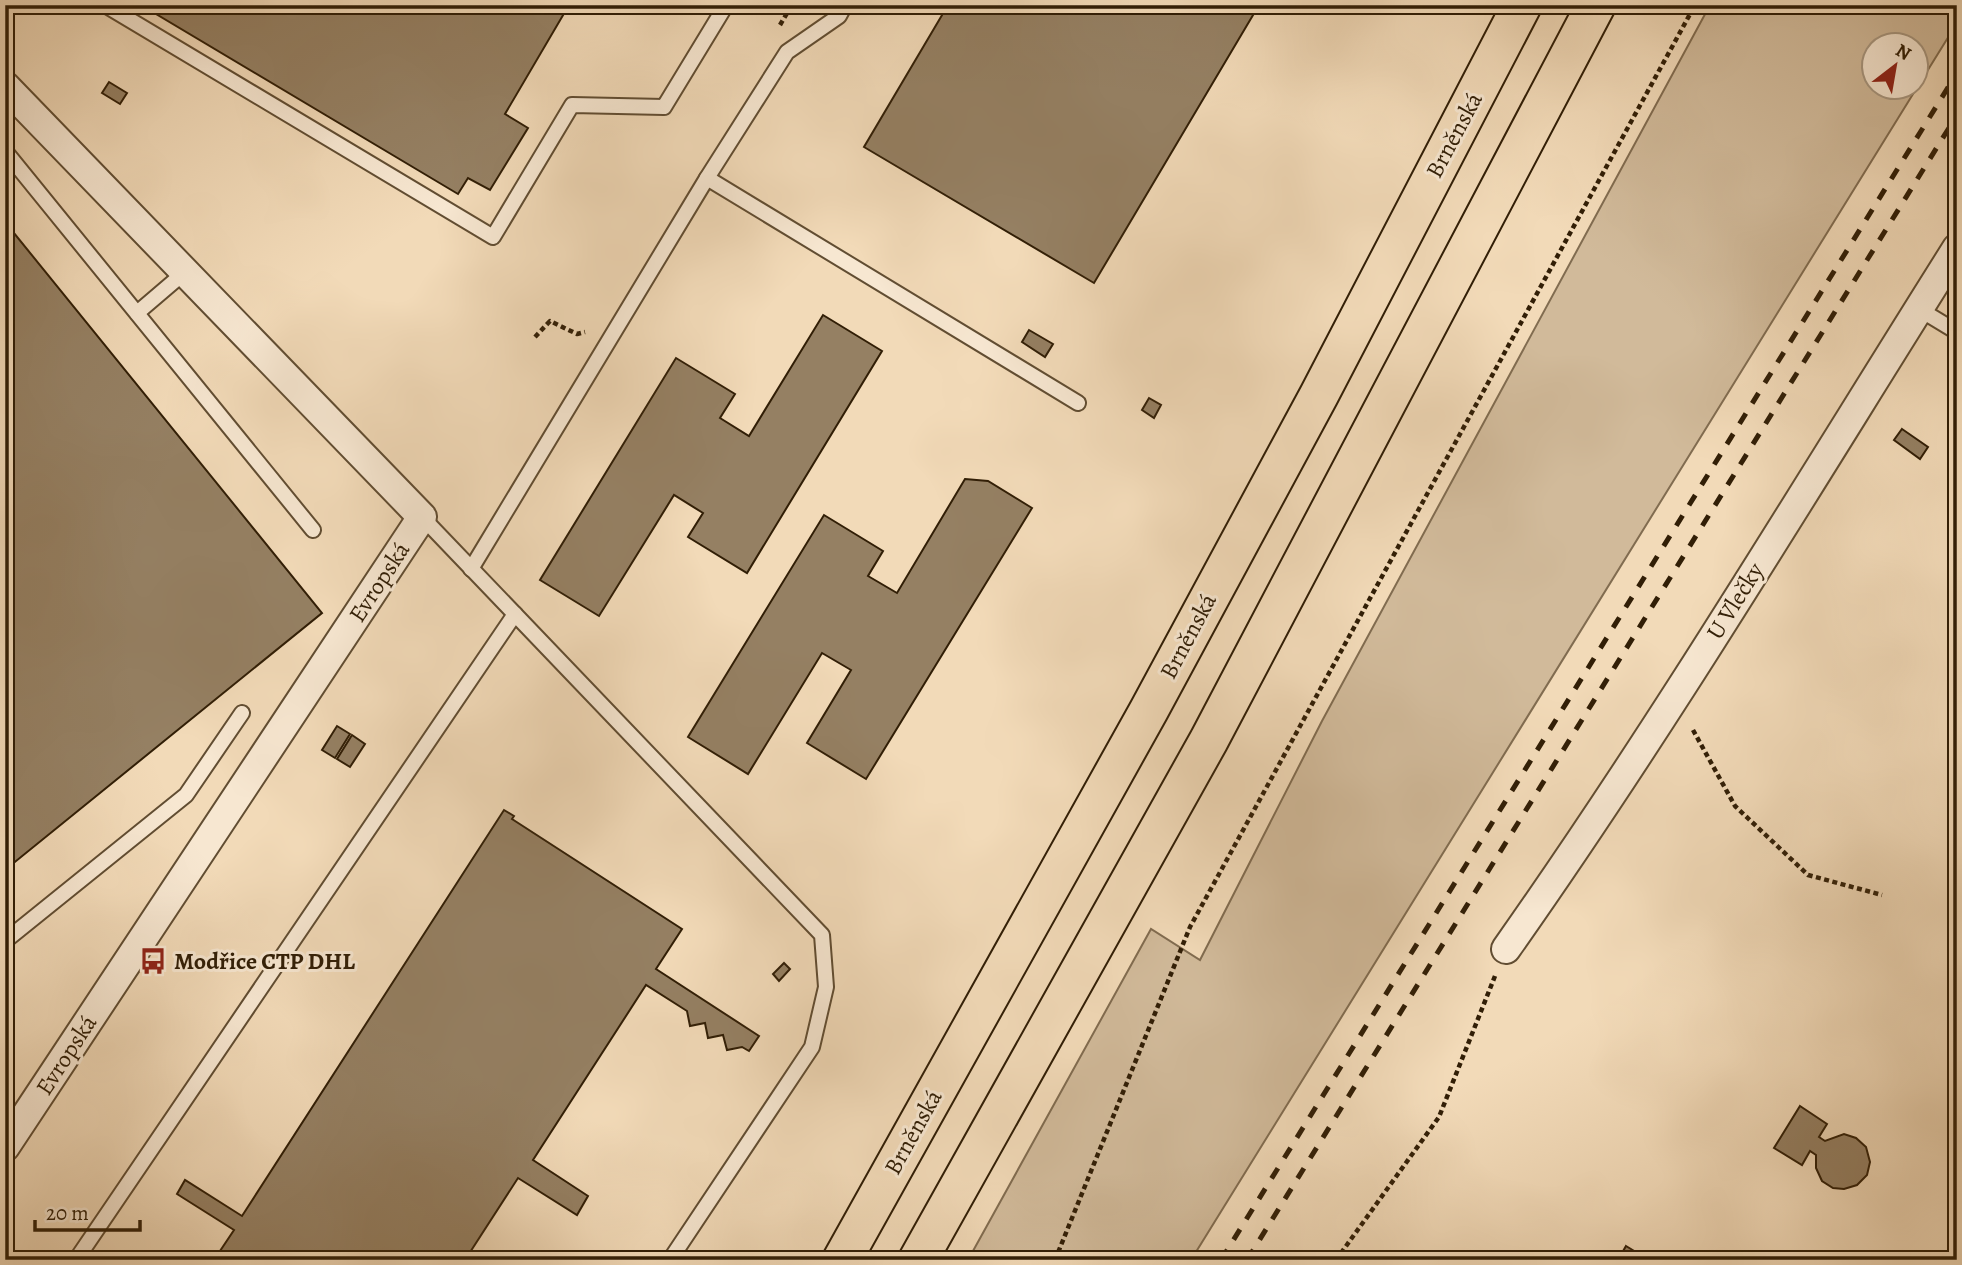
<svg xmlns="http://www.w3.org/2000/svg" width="1962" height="1265" font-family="Alegreya,serif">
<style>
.green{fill:#d1ba9a;stroke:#816c50;stroke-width:2;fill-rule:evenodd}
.building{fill:#958063;stroke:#311e06;stroke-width:2}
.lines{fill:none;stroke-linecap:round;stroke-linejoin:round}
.lane-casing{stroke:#614d32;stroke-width:18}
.street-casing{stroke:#614d32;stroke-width:32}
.highway-casing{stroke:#311e06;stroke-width:42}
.path{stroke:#311e06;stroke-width:4.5;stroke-dasharray:5 3.5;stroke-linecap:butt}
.lane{stroke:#f7e7d1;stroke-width:14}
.street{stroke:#f7e7d1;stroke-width:28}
.highway{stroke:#f2dab8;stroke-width:38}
.rail{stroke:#311e06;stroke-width:5;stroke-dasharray:12 12;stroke-linecap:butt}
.labels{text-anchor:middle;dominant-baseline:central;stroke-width:6;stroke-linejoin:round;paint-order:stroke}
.street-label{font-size:24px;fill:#311e06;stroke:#f7e7d1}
.poi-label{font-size:24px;font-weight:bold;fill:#311e06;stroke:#f7e7d1;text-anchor:start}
</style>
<rect width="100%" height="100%" fill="#f2dab8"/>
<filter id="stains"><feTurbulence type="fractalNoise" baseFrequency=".00286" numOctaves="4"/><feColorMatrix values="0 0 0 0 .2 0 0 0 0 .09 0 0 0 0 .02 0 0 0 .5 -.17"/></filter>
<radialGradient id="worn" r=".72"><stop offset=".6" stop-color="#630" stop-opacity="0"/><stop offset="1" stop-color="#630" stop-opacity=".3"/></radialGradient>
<!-- green -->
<path class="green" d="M 1710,5 L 1957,5 L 1957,23 L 1191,1260 L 968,1260 L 1151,929 L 1200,960 L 1322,721 ZM 1874,46 L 1916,46 L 1916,88 L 1874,88 Z"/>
<!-- building -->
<g class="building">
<path d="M 141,5 L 569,5 L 505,114 L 528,128 L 490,190 L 468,178 L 458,194 Z"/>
<path d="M 948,5 L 1259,5 L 1094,283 L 864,147 Z"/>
<path d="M 109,82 L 127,93 L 120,104 L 102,93 Z"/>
<path d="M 5,222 L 322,613 L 5,870 Z"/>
<path d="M 823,315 L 882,351 L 747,573 L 688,537 L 703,513 L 674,495 L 599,616 L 540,580 L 676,358 L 735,394 L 720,418 L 749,436 Z"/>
<path d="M 1029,330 L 1053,344 L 1045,357 L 1022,342 Z"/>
<path d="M 1149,398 L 1161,405 L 1154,418 L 1142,410 Z"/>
<path d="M 1902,429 L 1928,447 L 1920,459 L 1894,440 Z"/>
<path d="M 965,479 L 988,481 L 1032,508 L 866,779 L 807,743 L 851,670 L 822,653 L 748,774 L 688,737 L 824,515 L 883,551 L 868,576 L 897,593 Z"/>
<path d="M 337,726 L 350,734 L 335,758 L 322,750 Z"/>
<path d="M 352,735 L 365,744 L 350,767 L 337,759 Z"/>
<path d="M 504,810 L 514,816 L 512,819 L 682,929 L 656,969 L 759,1036 L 749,1051 L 742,1047 L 727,1050 L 723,1035 L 708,1038 L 705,1023 L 690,1026 L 687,1011 L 646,985 L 533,1160 L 588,1196 L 577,1215 L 518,1178 L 465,1260 L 214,1260 L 234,1230 L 177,1194 L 185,1180 L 242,1216 Z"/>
<path d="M 784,963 L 790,969 L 779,981 L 773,974 Z"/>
<path d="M 1800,1106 L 1827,1124 L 1819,1137 L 1825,1141 L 1844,1134 L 1856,1138 L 1866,1147 L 1870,1162 L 1867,1175 L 1857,1185 L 1844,1189 L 1833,1188 L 1822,1181 L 1816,1168 L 1816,1155 L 1810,1151 L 1802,1165 L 1774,1148 Z"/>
<path d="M 1626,1246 L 1649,1260 L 1618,1260 Z"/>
</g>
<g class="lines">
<defs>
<g id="lane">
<path d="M 105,5 L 493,237 L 572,105 L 664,107 L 726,5"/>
<path d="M 5,151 L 313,530"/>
<path d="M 707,178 L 1078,403"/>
<path d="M 1919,309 L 1957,332"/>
<path d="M 137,313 L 185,272"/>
<path d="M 422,517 L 822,935 L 826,987 L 812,1047 L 670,1260"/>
<path d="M 471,569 L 707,178 L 787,52 L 839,16 L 845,5"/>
<path d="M 5,941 L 186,795 L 242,713"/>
<path d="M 76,1260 L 515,614"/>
</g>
<g id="street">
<path d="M 5,86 L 422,517 L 5,1147"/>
<path d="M 1506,949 C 1666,722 1809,483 1957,248"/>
</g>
<g id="highway">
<path d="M 842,1260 L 1149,710 L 1319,395 L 1522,5"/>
<path d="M 918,1260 L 1209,740 L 1596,5"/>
</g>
</defs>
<!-- lane casing -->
<use href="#lane" class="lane-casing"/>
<!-- street casing -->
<use href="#street" class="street-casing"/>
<!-- highway casing -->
<use href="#highway" class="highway-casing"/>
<!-- path -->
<g class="path">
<path d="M 780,25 L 792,5"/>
<path d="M 535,337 L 550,321 L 577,334 L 585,332"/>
<path d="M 1693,730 L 1735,806 L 1808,875 L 1882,895"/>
<path d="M 1055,1260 L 1190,927 L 1695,5"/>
<path d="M 1336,1260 L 1439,1117 L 1495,976"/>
</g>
<!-- lane -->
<use href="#lane" class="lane"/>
<!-- street -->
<use href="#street" class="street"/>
<!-- highway -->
<use href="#highway" class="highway"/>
<!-- rail -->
<g class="rail">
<path d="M 1221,1260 L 1957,73"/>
<path d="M 1247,1260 L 1957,115"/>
</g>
</g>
<!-- icons -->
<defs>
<symbol id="bus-bare" viewBox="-9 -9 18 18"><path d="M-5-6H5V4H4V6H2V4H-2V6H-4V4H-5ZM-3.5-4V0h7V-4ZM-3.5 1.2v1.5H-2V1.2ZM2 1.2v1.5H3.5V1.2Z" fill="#8f2418" stroke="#f7e7d1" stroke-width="2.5" paint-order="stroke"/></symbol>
</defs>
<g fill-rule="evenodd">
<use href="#bus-bare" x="134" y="942" width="38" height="38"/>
</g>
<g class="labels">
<!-- street labels -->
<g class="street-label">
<text transform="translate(1454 135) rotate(-62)">Brněnská</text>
<text transform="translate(379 582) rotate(-57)">Evropská</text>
<text transform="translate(1735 601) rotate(-58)">U Vlečky</text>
<text transform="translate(1188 636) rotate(-62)">Brněnská</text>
<text transform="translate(66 1055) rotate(-57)">Evropská</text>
<text transform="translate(913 1132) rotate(-61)">Brněnská</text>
</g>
<!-- poi labels -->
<g class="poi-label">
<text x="174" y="961">Modřice CTP DHL</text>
</g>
</g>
<!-- margin -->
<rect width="1962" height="1265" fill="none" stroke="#f2dab8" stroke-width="28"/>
<rect x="7" y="7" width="1948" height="1251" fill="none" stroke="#311e06" stroke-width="3.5"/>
<rect x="14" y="14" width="1934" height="1237" fill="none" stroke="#311e06" stroke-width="2"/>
<!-- north arrow -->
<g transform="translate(1895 66) rotate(31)"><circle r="33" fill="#f7e7d1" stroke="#a89780" stroke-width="2"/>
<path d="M0-5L12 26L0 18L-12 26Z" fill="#8f2418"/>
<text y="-10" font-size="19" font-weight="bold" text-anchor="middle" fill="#311e06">N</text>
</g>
<!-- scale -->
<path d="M35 1220v10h105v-10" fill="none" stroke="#311e06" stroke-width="3.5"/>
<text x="46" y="1220" font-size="21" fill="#311e06" stroke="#f7e7d1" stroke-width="5" paint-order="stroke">20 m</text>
<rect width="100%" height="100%" filter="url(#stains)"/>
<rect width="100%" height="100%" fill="url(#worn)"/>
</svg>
